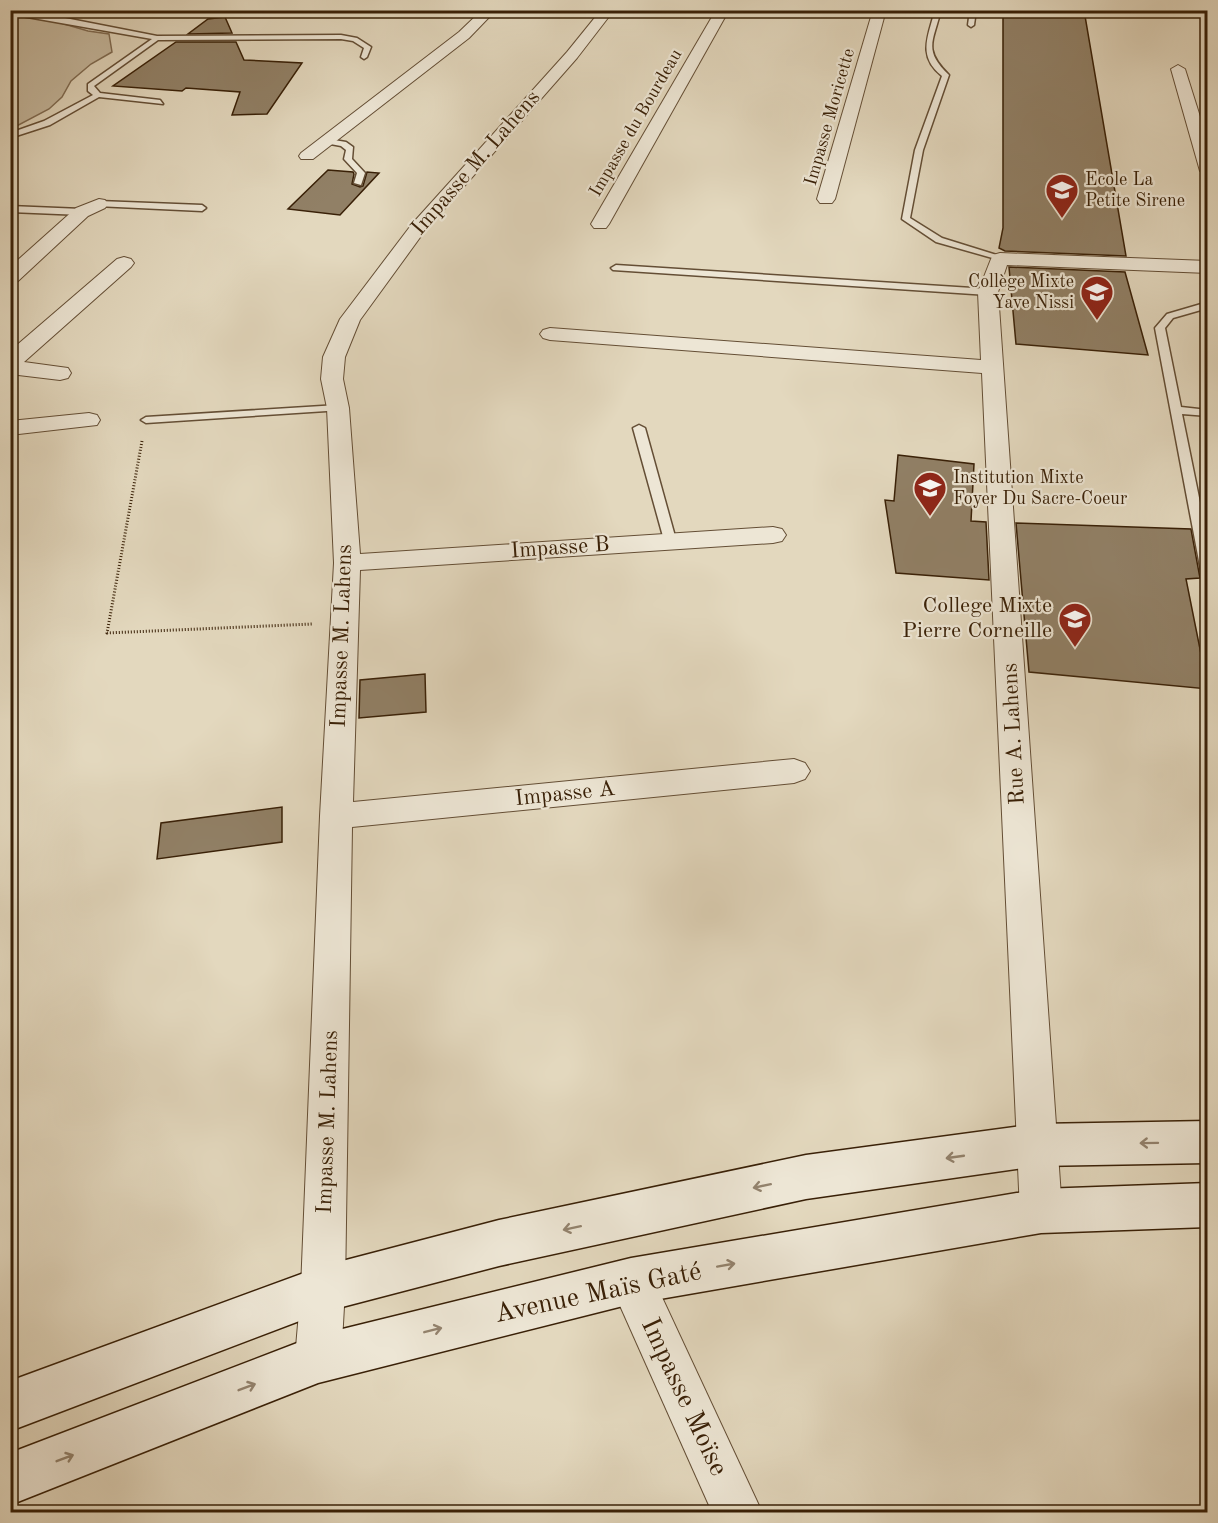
<svg xmlns="http://www.w3.org/2000/svg" width="1218" height="1523" font-family="'Old Standard TT',serif">
<style>
.green{fill:#c6b99f;stroke:#806c53;stroke-width:1.5}
.building{fill:#918066;stroke:#392007;stroke-width:1.5}
.lines{fill:none;stroke-linecap:round;stroke-linejoin:round}
.lane-casing{stroke:#644e35;stroke-width:3}
.street-casing{stroke:#644e35;stroke-width:2}
.secondary-casing{stroke:#392007;stroke-width:3}
.path{stroke:#392007;stroke-width:3;stroke-dasharray:1 2;stroke-linecap:butt}
.lane{fill:#ede6d5;fill-rule:evenodd}
.street{fill:#ede6d5;fill-rule:evenodd}
.secondary{fill:#ede6d5;fill-rule:evenodd}
.oneway{stroke:#93836e}
.labels{text-anchor:middle;dominant-baseline:central;stroke-width:4.5;stroke-linejoin:round;paint-order:stroke}
.far-street-label{font-size:18px;fill:#392007;stroke:#ede6d5}
.far-poi-label{font-size:18px;fill:#392007;stroke:#ede6d5;text-anchor:start}
.street-label{font-size:22px;fill:#392007;stroke:#ede6d5}
.poi-label{font-size:22px;fill:#392007;stroke:#ede6d5;text-anchor:end}
.near-street-label{font-size:27px;fill:#392007;stroke:#ede6d5}
</style>
<rect width="100%" height="100%" fill="#e3d8be"/>
<filter id="stains"><feTurbulence type="fractalNoise" baseFrequency=".00333" numOctaves="4"/><feColorMatrix values="0 0 0 0 .2 0 0 0 0 .09 0 0 0 0 .02 0 0 0 .5 -.17"/></filter>
<radialGradient id="worn" r=".72"><stop offset=".6" stop-color="#630" stop-opacity="0"/><stop offset="1" stop-color="#630" stop-opacity=".3"/></radialGradient>
<!-- green -->
<path class="green" d="M 11,16 L 47,19 L 88,31 L 109,34 L 112,52 L 91,64 L 71,81 L 62,97 L 49,109 L 11,129 Z"/>
<!-- building -->
<g class="building">
<path d="M 1003,10 L 1084,10 L 1126,256 L 1005,251 L 999,248 L 1003,228 Z"/>
<path d="M 225,17 L 232,33 L 188,34 L 208,19 Z"/>
<path d="M 176,42 L 236,42 L 244,60 L 302,63 L 267,114 L 232,115 L 240,92 L 186,88 L 182,91 L 113,86 Z"/>
<path d="M 328,170 L 353,172 L 354,174 L 352,184 L 360,187 L 363,186 L 367,172 L 379,173 L 340,215 L 288,209 Z"/>
<path d="M 1009,267 L 1125,272 L 1148,355 L 1016,344 Z"/>
<path d="M 898,455 L 974,464 L 971,521 L 986,522 L 989,580 L 896,573 L 885,500 L 894,501 Z"/>
<path d="M 1016,523 L 1191,529 L 1200,578 L 1186,579 L 1208,689 L 1029,672 Z"/>
<path d="M 425,674 L 426,712 L 359,718 L 360,680 Z"/>
<path d="M 282,807 L 282,842 L 157,859 L 161,823 Z"/>
</g>
<g class="lines">
<defs>
<g id="lane">
<path d="M 10,10 L 65,18 L 157,36 L 341,35 L 357,38 L 371,47 L 367,57 L 364,59 L 361,57 L 364,48 L 353,41 L 341,39 L 158,40 L 94,86 L 100,93 L 160,100 L 163,104 L 99,97 L 50,125 L 10,138 L 10,133 L 44,121 L 93,95 L 88,91 L 88,84 L 152,39 L 10,14 Z"/>
<path d="M 935,10 L 941,10 C 933,42 923,50 949,75 L 923,150 L 910,218 L 942,238 L 1003,257 L 1003,261 L 936,242 L 902,219 L 915,150 L 942,76 C 917,56 928,37 935,10 Z"/>
<path d="M 970,10 L 976,10 L 974,25 L 971,27 L 968,25 Z"/>
<path d="M 328,139 L 346,142 L 353,147 L 352,159 L 365,173 L 361,185 L 354,183 L 357,173 L 344,159 L 346,150 L 341,146 L 325,143 L 325,139 Z"/>
<path d="M 99,201 L 202,205 L 206,208 L 202,211 L 96,206 L 96,202 Z"/>
<path d="M 10,206 L 82,209 L 86,212 L 82,215 L 10,212 Z"/>
<path d="M 616,265 L 988,289 L 993,292 L 988,295 L 613,270 L 611,268 Z"/>
<path d="M 1208,302 L 1208,308 L 1173,318 L 1165,328 L 1181,407 L 1208,410 L 1208,416 L 1182,414 L 1208,542 L 1208,581 L 1202,577 L 1155,328 L 1167,314 Z"/>
<path d="M 338,405 L 343,408 L 342,410 L 146,423 L 141,420 L 146,417 Z"/>
<path d="M 639,425 L 645,428 L 676,540 L 674,543 L 666,543 L 664,540 L 633,428 Z"/>
</g>
<g id="street">
<path d="M 482,10 L 496,10 L 469,38 L 313,159 L 301,159 L 299,156 L 301,153 L 459,32 Z"/>
<path d="M 601,10 L 614,10 L 577,58 L 424,232 L 360,320 L 345,357 L 343,379 L 349,408 L 360,554 L 773,527 L 782,529 L 786,535 L 782,541 L 773,543 L 360,570 L 353,802 L 794,759 L 805,763 L 810,771 L 805,779 L 794,783 L 352,827 L 345,1289 L 341,1359 L 334,1375 L 318,1382 L 302,1375 L 295,1359 L 301,1289 L 320,816 L 334,563 L 327,408 L 321,379 L 323,357 L 340,319 L 412,224 L 567,52 Z"/>
<path d="M 716,10 L 729,10 L 609,224 L 606,228 L 594,228 L 591,224 Z"/>
<path d="M 873,10 L 886,10 L 835,199 L 832,203 L 820,203 L 817,199 Z"/>
<path d="M 1178,65 L 1185,69 L 1208,142 L 1208,176 L 1200,171 L 1171,69 Z"/>
<path d="M 99,199 L 105,200 L 108,204 L 105,208 L 88,216 L 17,282 L 10,284 L 10,267 L 76,208 Z"/>
<path d="M 1000,253 L 1208,261 L 1208,273 L 1007,265 L 998,292 L 1062,1211 L 1056,1226 L 1041,1232 L 1026,1226 L 1020,1211 L 982,373 L 550,340 L 543,338 L 540,334 L 543,330 L 550,328 L 981,360 L 978,292 L 991,259 L 993,255 Z"/>
<path d="M 124,257 L 131,259 L 134,263 L 131,267 L 24,362 L 68,368 L 71,373 L 68,378 L 60,380 L 10,374 L 10,351 L 117,259 Z"/>
<path d="M 89,413 L 97,415 L 100,420 L 97,425 L 10,435 L 10,421 Z"/>
<path d="M 631,1259 L 647,1265 L 762,1512 L 712,1512 L 609,1281 L 615,1265 Z"/>
</g>
<g id="secondary">
<path d="M 1208,1121 L 1208,1163 L 1037,1166 L 806,1199 L 499,1266 L 323,1312 L 10,1431 L 10,1381 L 323,1266 L 499,1220 L 806,1155 L 1037,1124 Z"/>
<path d="M 1208,1183 L 1208,1227 L 1041,1233 L 631,1304 L 318,1383 L 10,1505 L 10,1453 L 318,1335 L 631,1258 L 1041,1189 Z"/>
</g>
</defs>
<!-- lane casing -->
<use href="#lane" class="lane-casing"/>
<!-- street casing -->
<use href="#street" class="street-casing"/>
<!-- secondary casing -->
<use href="#secondary" class="secondary-casing"/>
<!-- path -->
<path class="path" d="M 142,441 L 107,633 L 312,624"/>
<!-- lane -->
<use href="#lane" class="lane"/>
<!-- street -->
<use href="#street" class="street"/>
<!-- secondary -->
<use href="#secondary" class="secondary"/>
</g>
<!-- one-way arrows -->
<defs><path id="oneway-shaft" d="M-6 0H5M1.5-3L5.5 0L1.5 3" fill="none" stroke-width="1.6" stroke-linecap="round" stroke-linejoin="round" transform="scale(1.5)"/></defs>
<g class="oneway">
<use href="#oneway-shaft" transform="translate(1149 1143) rotate(179)"/>
<use href="#oneway-shaft" transform="translate(955 1157) rotate(172)"/>
<use href="#oneway-shaft" transform="translate(762 1186) rotate(168)"/>
<use href="#oneway-shaft" transform="translate(572 1228) rotate(168)"/>
<use href="#oneway-shaft" transform="translate(726 1265) rotate(-10)"/>
<use href="#oneway-shaft" transform="translate(433 1330) rotate(-14)"/>
<use href="#oneway-shaft" transform="translate(247 1387) rotate(-21)"/>
<use href="#oneway-shaft" transform="translate(65 1458) rotate(-21)"/>
</g>
<!-- icons -->
<defs>
<symbol id="school-pin" viewBox="-11 -11 22 30"><path d="M0 17L-7.5 6A9.5 9.5 0 1 1 7.5 6Z" fill="#8f2418" stroke="#ede6d5"/><path d="M0-5L7-2L0 1L-7-2ZM-4 1L0 2.5L4 1V4Q0 6-4 4Z" fill="#fff"/></symbol>
</defs>
<g fill-rule="evenodd">
<use href="#school-pin" x="1043" y="171" width="38" height="52"/>
<use href="#school-pin" x="1078" y="273" width="38" height="52"/>
<use href="#school-pin" x="911" y="469" width="38" height="52"/>
<use href="#school-pin" x="1056" y="600" width="38" height="52"/>
</g>
<g class="labels">
<!-- far-street labels -->
<g class="far-street-label">
<text transform="translate(830 117) rotate(-74)">Impasse Moricette</text>
<text transform="translate(636 123) rotate(-60)">Impasse du Bourdeau</text>
</g>
<!-- far-poi labels -->
<g class="far-poi-label">
<text x="1085" y="180">Ecole La<tspan x="1085" dy="21">Petite Sirene</tspan></text>
<text x="1074" y="282" text-anchor="end">Collège Mixte<tspan x="1074" dy="21">Yave Nissi</tspan></text>
<text x="953" y="478">Institution Mixte<tspan x="953" dy="21">Foyer Du Sacre-Coeur</tspan></text>
</g>
<!-- street labels -->
<g class="street-label">
<text transform="translate(476 163) rotate(-49)">Impasse M. Lahens</text>
<text transform="translate(560 548) rotate(-4)">Impasse B</text>
<text transform="translate(342 636) rotate(-88)">Impasse M. Lahens</text>
<text transform="translate(1014 734) rotate(-93)">Rue A. Lahens</text>
<text transform="translate(565 794) rotate(-6)">Impasse A</text>
<text transform="translate(328 1122) rotate(-88)">Impasse M. Lahens</text>
</g>
<!-- poi labels -->
<g class="poi-label">
<text x="1052" y="606">College Mixte<tspan x="1052" dy="25">Pierre Corneille</tspan></text>
</g>
<!-- near-street labels -->
<g class="near-street-label">
<text transform="translate(598 1293) rotate(-12)">Avenue Maïs Gaté</text>
<text transform="translate(684 1397) rotate(65)">Impasse Moïse</text>
</g>
</g>
<!-- margin -->
<rect width="1218" height="1523" fill="none" stroke="#e3d8be" stroke-width="36"/>
<rect x="12" y="12" width="1194" height="1499" fill="none" stroke="#392007" stroke-width="3"/>
<rect x="18" y="18" width="1182" height="1487" fill="none" stroke="#392007" stroke-width="1.5"/>
<rect width="100%" height="100%" filter="url(#stains)"/>
<rect width="100%" height="100%" fill="url(#worn)"/>
</svg>
